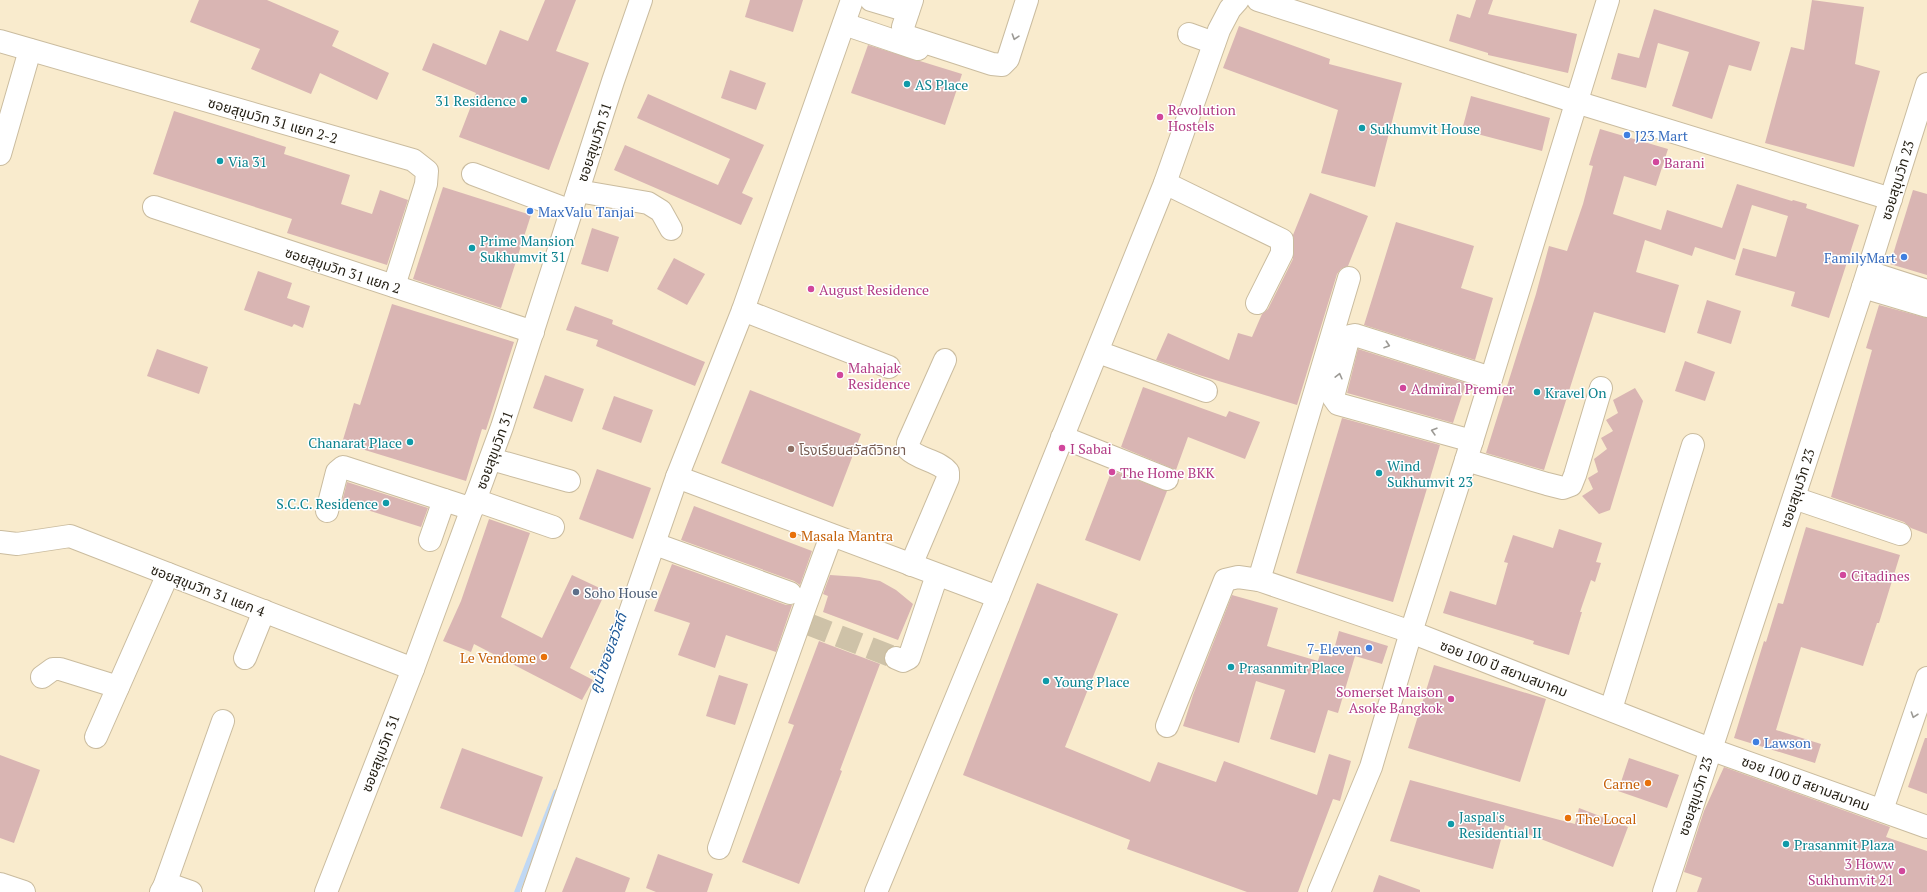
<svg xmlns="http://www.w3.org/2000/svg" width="1927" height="892" font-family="'PT Serif','Noto Sans Thai',serif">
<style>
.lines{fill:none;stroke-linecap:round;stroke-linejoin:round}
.stream{stroke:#c0d8f4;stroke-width:5.5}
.building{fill:#d9b5b3}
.minor-tunnel{stroke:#cec2a8;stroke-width:22;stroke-dasharray:22 11;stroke-linecap:butt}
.minor-casing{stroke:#cabc9f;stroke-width:24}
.minor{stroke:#fff;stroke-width:22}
.oneway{stroke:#9c9a95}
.culture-dot{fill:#0f9aa8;stroke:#fff;stroke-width:1.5}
.hotel-dot{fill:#d1479c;stroke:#fff;stroke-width:1.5}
.shop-dot{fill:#3f7fe0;stroke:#fff;stroke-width:1.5}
.education-dot{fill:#8d6e63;stroke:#fff;stroke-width:1.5}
.food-dot{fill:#e8710a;stroke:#fff;stroke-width:1.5}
.service-dot{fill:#5c6f8a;stroke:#fff;stroke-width:1.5}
.labels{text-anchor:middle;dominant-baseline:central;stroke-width:3;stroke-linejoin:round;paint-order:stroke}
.culture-label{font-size:14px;fill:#0d838f;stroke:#fff;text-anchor:start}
.hotel-label{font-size:14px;fill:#b23c85;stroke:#fff;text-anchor:start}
.street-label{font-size:14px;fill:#231e13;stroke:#fff}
.shop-label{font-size:14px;fill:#366cbe;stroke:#fff;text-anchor:start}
.education-label{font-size:14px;fill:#785e54;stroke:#fff;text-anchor:start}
.food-label{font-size:14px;fill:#c56008;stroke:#fff;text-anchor:start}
.service-label{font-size:14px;fill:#4e5e75;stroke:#fff;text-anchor:start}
.water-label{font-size:15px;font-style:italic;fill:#1c5897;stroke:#fff}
</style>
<rect width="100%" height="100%" fill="#f9ebcd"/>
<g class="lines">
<!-- stream -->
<path class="stream" d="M 517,892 L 556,792"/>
</g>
<!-- building -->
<g class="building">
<path d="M 199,0 L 267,0 L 339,31 L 332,46 L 389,73 L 377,100 L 320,73 L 311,94 L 251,69 L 260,49 L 190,22 Z"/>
<path d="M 545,0 L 576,0 L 556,51 L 589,63 L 549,170 L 459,137 L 476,93 L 422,70 L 433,43 L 486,65 L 500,30 L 528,41 Z"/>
<path d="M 750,0 L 803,0 L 793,32 L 745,17 Z"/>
<path d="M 1476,0 L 1493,0 L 1488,14 L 1577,34 L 1568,73 L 1488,55 L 1488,53 L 1449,41 L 1457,14 L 1470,18 Z"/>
<path d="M 1812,0 L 1864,7 L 1855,64 L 1880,71 L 1854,167 L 1765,143 L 1791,47 L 1804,50 Z"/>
<path d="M 1654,9 L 1760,42 L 1751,71 L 1729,65 L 1712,119 L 1672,106 L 1689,52 L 1658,43 L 1646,88 L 1611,79 L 1618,53 L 1639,58 Z"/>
<path d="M 1239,26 L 1330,59 L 1329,64 L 1402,83 L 1375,187 L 1321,173 L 1338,110 L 1223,68 Z"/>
<path d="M 868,45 L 962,74 L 945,125 L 851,93 Z"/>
<path d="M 730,70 L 766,83 L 756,110 L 721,98 Z"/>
<path d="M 648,94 L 764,145 L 742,193 L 753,198 L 741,225 L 614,170 L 625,145 L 718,185 L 730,159 L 637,118 Z"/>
<path d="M 1471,96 L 1550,118 L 1542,151 L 1462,130 Z"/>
<path d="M 174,111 L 286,147 L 284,154 L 350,175 L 341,204 L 372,214 L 380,190 L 408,200 L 387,265 L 287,233 L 292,219 L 153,174 Z"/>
<path d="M 1600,129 L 1668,149 L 1656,186 L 1624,176 L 1613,214 L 1661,230 L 1667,210 L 1722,228 L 1737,184 L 1792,201 L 1793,200 L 1807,204 L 1806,208 L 1859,225 L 1829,318 L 1791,306 L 1795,292 L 1735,275 L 1743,248 L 1776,257 L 1788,216 L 1752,205 L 1735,260 L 1695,247 L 1692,256 L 1645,240 L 1636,272 L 1679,285 L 1665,333 L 1594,312 L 1544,470 L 1486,453 L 1536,294 L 1549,246 L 1567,251 L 1583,204 L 1593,166 L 1589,165 Z"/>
<path d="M 443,187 L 531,215 L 501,308 L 413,279 Z"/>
<path d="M 1913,190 L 1927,194 L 1927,275 L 1890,264 Z"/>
<path d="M 1310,193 L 1368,216 L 1348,266 L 1341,269 L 1337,274 L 1297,405 L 1199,375 L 1156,360 L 1168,333 L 1229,360 L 1238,333 L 1252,337 L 1262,314 L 1268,309 L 1293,259 L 1293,235 Z"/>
<path d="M 1396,222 L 1474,246 L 1461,288 L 1493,298 L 1475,360 L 1364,325 Z"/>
<path d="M 592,228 L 619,237 L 608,272 L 581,264 Z"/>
<path d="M 674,258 L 705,274 L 687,305 L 657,289 Z"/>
<path d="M 258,271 L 292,283 L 287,298 L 310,306 L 303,328 L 294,324 L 292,327 L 244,310 Z"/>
<path d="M 1707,300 L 1741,311 L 1731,344 L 1697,333 Z"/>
<path d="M 392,304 L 514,342 L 486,430 L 482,429 L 466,481 L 342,443 L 354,403 L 360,405 Z"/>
<path d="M 1879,305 L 1927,318 L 1927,534 L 1911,528 L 1904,522 L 1831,497 L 1872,350 L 1866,348 Z"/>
<path d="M 575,306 L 613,320 L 612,324 L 705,362 L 695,386 L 596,346 L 598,340 L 566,330 Z"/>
<path d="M 157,349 L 208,367 L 199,394 L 147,376 Z"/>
<path d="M 1358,349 L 1466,383 L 1453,423 L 1347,393 Z"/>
<path d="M 1685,361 L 1715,372 L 1705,401 L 1675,391 Z"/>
<path d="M 545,375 L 584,389 L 572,422 L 533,408 Z"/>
<path d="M 1143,387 L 1226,417 L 1229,411 L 1260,422 L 1245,459 L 1188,437 L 1176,470 L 1121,447 Z"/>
<path d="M 1635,388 L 1643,401 L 1610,510 L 1599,514 L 1582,496 L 1593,489 L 1588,478 L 1598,472 L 1594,459 L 1607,449 L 1601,438 L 1613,431 L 1606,420 L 1618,413 L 1613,400 Z"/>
<path d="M 750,390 L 861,434 L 833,507 L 721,463 Z"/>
<path d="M 614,396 L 653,410 L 641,443 L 602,429 Z"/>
<path d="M 1342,418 L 1440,445 L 1393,602 L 1296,573 Z"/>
<path d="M 597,469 L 651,488 L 633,539 L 579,519 Z"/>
<path d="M 1113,471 L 1167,491 L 1140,561 L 1085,540 L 1110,475 L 1111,475 Z"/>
<path d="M 347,482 L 428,508 L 421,527 L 342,502 Z"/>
<path d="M 694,506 L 812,551 L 800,585 L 794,581 L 681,540 Z"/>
<path d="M 489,519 L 530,533 L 501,617 L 542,638 L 572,575 L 606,591 L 570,668 L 593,680 L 582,700 L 474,644 L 471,652 L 443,641 L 461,601 Z"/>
<path d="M 1806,527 L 1900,555 L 1879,623 L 1877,623 L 1863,666 L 1801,647 L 1776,730 L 1821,744 L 1815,763 L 1734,738 L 1764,641 L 1766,642 L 1778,603 L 1783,604 Z"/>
<path d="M 1559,529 L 1602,543 L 1596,562 L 1601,563 L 1595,582 L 1591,580 L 1580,612 L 1582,612 L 1569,655 L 1533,644 L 1534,641 L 1443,613 L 1450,591 L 1496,605 L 1508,563 L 1504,562 L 1513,535 L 1553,548 Z"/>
<path d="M 672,564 L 786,605 L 792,605 L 776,652 L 726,635 L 715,668 L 678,655 L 690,623 L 654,611 Z"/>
<path d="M 830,575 L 859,577 L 880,581 L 896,590 L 913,604 L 898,640 L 823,612 L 828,596 L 823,594 Z"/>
<path d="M 1037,583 L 1118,614 L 1065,747 L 1150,782 L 1158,762 L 1216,782 L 1224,761 L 1317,795 L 1329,754 L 1351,761 L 1340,801 L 1333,799 L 1298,892 L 1247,892 L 1127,849 L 1130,840 L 963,775 Z"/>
<path d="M 1232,595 L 1278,608 L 1267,646 L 1318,661 L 1320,654 L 1332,657 L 1339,631 L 1388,646 L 1382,664 L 1355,656 L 1338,713 L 1328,710 L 1315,753 L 1270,739 L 1285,690 L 1256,681 L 1239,743 L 1183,726 L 1193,695 Z"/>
<path d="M 819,641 L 880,664 L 840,770 L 842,771 L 799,884 L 742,862 L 794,725 L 788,723 Z"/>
<path d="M 1434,665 L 1546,699 L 1520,782 L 1408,748 Z"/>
<path d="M 719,675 L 748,684 L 735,725 L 706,716 Z"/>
<path d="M 1925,738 L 1927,738 L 1927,794 L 1908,787 Z"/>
<path d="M 462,748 L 543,777 L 522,837 L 440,808 Z"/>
<path d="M 0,755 L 40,770 L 14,843 L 0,838 Z"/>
<path d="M 1629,758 L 1679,775 L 1667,808 L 1618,791 Z"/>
<path d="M 1724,767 L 1890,827 L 1886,837 L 1927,851 L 1927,892 L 1697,892 L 1702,878 L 1684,872 L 1704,811 Z"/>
<path d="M 1410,780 L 1575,824 L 1579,808 L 1628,827 L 1613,867 L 1505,825 L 1493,869 L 1390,841 Z"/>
<path d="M 658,854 L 713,874 L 707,892 L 656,892 L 646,888 Z"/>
<path d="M 576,857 L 630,878 L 625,892 L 562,892 Z"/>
<path d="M 1379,875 L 1420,890 L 1420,892 L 1373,892 Z"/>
</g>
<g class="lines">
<!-- minor-tunnel -->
<path class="minor-tunnel" d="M 808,624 L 896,658"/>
<defs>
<g id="minor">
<path d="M 871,0 L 908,11"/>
<path d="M 912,0 L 903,27 L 904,34 L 912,38 L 992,64 L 1002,65 L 1008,59 L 1027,0"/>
<path d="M 1258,0 L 1576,102 L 1891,199"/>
<path d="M 844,24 L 918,49"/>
<path d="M 1189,34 L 1214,43"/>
<path d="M 0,41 L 413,160 L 427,171 L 426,184 L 394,286"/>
<path d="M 0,154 L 30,50"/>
<path d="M 473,174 L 571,211"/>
<path d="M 1165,183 L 1282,240 L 1282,253 L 1257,303"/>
<path d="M 578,191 L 648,203 L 661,211 L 671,229"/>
<path d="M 154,207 L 533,332"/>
<path d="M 1868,272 L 1924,290"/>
<path d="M 1863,287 L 1927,306"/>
<path d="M 743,310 L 889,367"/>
<path d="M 1098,352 L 1206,391"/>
<path d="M 1062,437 L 1167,479"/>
<path d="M 1472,441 L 1338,404 L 1333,397 L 1348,340 L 1350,336 L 1355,335 L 1491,378"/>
<path d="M 491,459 L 569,481"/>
<path d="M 1466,460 L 1547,484 L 1563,488 L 1571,485 L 1575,475 L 1601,388"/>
<path d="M 677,477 L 998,597"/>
<path d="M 1794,498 L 1900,534"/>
<path d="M 475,500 L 553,527"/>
<path d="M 327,511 L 337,472 L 343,467 L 472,509"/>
<path d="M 430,540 L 444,500"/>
<path d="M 0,542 L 17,544 L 70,536 L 413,669"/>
<path d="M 655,544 L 790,593"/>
<path d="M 911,565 L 948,478 L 948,472 C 938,460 919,460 908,449 L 908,443 L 945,360"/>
<path d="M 1259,580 L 1349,278"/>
<path d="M 245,658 L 264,611"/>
<path d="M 896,658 L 903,661 L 909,658 L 937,575"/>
<path d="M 42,677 L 53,669 L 60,669 L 118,687"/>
<path d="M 1611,709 L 1693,445"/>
<path d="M 1167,726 L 1225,580 L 1238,577 L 1259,580 L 1411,632 L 1710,749 L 1927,827"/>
<path d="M 96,737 L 168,574"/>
<path d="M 1882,810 L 1927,678"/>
<path d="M 719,848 L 806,604 L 831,536"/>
<path d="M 0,884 L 24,892"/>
<path d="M 164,887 L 223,721"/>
<path d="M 161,892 L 164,887 L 174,886 L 191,892"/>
<path d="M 326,892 L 413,669 L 502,427 L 613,81 L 641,0"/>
<path d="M 533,892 L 677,477 L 743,310 L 852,0"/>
<path d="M 876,892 L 998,597 L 1165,183 L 1219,30 L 1230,9 L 1238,0"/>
<path d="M 1319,892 L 1371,767 L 1411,632 L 1466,460 L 1608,0"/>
<path d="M 1664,892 L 1863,287 L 1927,84"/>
</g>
</defs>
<!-- minor casing -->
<use href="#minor" class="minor-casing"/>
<!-- minor -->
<use href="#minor" class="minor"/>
</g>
<!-- one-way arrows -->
<defs><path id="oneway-chevron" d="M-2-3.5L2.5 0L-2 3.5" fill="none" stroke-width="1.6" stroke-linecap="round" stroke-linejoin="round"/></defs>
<g class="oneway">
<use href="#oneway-chevron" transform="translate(1015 37) rotate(108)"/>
<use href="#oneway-chevron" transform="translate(1387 345) rotate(18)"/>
<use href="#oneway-chevron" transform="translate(1339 376) rotate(-76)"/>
<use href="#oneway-chevron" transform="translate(1434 431) rotate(-164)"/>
<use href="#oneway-chevron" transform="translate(1914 715) rotate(109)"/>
</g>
<!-- markers -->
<g class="culture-dot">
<circle cx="907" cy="84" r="4"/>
<circle cx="524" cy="100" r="4"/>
<circle cx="1362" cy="128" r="4"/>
<circle cx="220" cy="161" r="4"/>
<circle cx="472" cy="248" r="4"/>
<circle cx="1537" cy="392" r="4"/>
<circle cx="410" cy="442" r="4"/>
<circle cx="1379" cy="473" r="4"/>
<circle cx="386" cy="503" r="4"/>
<circle cx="1231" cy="667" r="4"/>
<circle cx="1046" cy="681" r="4"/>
<circle cx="1451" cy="824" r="4"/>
<circle cx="1786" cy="844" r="4"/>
</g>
<g class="hotel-dot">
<circle cx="1160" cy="117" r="4"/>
<circle cx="1656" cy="162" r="4"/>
<circle cx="811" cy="289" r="4"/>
<circle cx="840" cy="375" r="4"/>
<circle cx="1403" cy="388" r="4"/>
<circle cx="1062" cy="448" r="4"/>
<circle cx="1112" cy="472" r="4"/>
<circle cx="1843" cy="575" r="4"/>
<circle cx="1451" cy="699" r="4"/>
<circle cx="1902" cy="871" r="4"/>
</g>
<g class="shop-dot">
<circle cx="1627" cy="135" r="4"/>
<circle cx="530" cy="211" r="4"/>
<circle cx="1904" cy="257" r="4"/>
<circle cx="1369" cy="648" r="4"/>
<circle cx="1756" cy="742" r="4"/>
</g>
<circle class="education-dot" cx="791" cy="449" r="4"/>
<g class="food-dot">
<circle cx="793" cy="535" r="4"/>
<circle cx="544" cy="657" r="4"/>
<circle cx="1648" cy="783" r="4"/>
<circle cx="1568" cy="818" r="4"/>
</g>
<circle class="service-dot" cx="576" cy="592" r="4"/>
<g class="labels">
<!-- culture labels -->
<g class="culture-label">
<text x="915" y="84">AS Place</text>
<text x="516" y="100" text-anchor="end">31 Residence</text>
<text x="1370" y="128">Sukhumvit House</text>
<text x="228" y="161">Via 31</text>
<text x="480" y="240">Prime Mansion<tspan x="480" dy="16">Sukhumvit 31</tspan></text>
<text x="1545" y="392">Kravel On</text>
<text x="402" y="442" text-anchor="end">Chanarat Place</text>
<text x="1387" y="465">Wind<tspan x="1387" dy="16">Sukhumvit 23</tspan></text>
<text x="378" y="503" text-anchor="end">S.C.C. Residence</text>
<text x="1239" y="667">Prasanmitr Place</text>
<text x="1054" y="681">Young Place</text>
<text x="1459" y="816">Jaspal's<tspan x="1459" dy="16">Residential II</tspan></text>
<text x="1794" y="844">Prasanmit Plaza</text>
</g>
<!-- hotel labels -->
<g class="hotel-label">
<text x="1168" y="109">Revolution<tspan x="1168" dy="16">Hostels</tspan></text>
<text x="1664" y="162">Barani</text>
<text x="819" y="289">August Residence</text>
<text x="848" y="367">Mahajak<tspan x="848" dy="16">Residence</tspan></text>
<text x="1411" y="388">Admiral Premier</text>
<text x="1070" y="448">I Sabai</text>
<text x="1120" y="472">The Home BKK</text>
<text x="1851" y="575">Citadines</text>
<text x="1443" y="691" text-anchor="end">Somerset Maison<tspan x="1443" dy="16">Asoke Bangkok</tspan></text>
<text x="1894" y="863" text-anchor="end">3 Howw<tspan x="1894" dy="16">Sukhumvit 21</tspan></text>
</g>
<!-- street labels -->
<g class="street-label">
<text transform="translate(273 120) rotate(16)">ซอยสุขุมวิท 31 แยก 2-2</text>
<text transform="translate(594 142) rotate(-72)">ซอยสุขุมวิท 31</text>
<text transform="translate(1897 180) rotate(-73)">ซอยสุขุมวิท 23</text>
<text transform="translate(343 270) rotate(18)">ซอยสุขุมวิท 31 แยก 2</text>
<text transform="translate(494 450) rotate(-70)">ซอยสุขุมวิท 31</text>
<text transform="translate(1797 488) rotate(-72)">ซอยสุขุมวิท 23</text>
<text transform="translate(208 590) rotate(21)">ซอยสุขุมวิท 31 แยก 4</text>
<text transform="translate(1504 668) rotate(21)">ซอย 100 ปี สยามสมาคม</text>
<text transform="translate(380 753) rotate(-69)">ซอยสุขุมวิท 31</text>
<text transform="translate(1806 783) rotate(20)">ซอย 100 ปี สยามสมาคม</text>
<text transform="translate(1695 796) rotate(-72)">ซอยสุขุมวิท 23</text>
</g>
<!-- shop labels -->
<g class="shop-label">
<text x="1635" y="135">J23 Mart</text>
<text x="538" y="211">MaxValu Tanjai</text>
<text x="1896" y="257" text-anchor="end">FamilyMart</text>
<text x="1361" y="648" text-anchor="end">7-Eleven</text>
<text x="1764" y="742">Lawson</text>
</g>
<!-- education labels -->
<g class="education-label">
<text x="799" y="449">โรงเรียนสวัสดีวิทยา</text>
</g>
<!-- food labels -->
<g class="food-label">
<text x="801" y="535">Masala Mantra</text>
<text x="536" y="657" text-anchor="end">Le Vendome</text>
<text x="1640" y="783" text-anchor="end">Carne</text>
<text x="1576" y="818">The Local</text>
</g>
<!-- service labels -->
<g class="service-label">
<text x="584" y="592">Soho House</text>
</g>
<!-- water labels -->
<g class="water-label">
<text transform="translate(607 653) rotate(-70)">คูน้ำซอยสวัสดี</text>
</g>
</g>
</svg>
